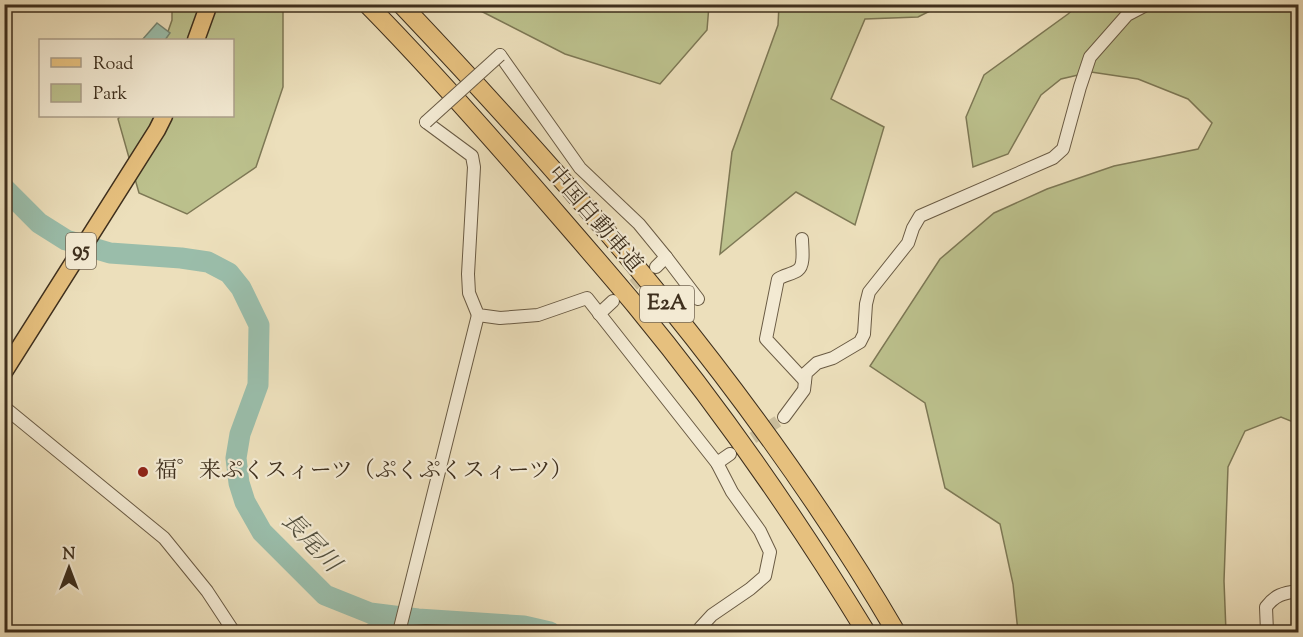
<svg xmlns="http://www.w3.org/2000/svg" width="1303" height="637" font-family="'Sorts Mill Goudy','Noto Serif JP',serif">
<style>
.green{fill:#bcc18d;stroke:#7d7855;stroke-width:1.5}
.water{fill:#9abdaa;stroke:#758472;stroke-width:1.5}
.lines{fill:none;stroke-linecap:round;stroke-linejoin:round}
.river{stroke:#9abdaa;stroke-width:21}
.minor-tunnel{stroke:#c9bc9b;stroke-width:12;stroke-dasharray:12 6;stroke-linecap:butt}
.minor-casing{stroke:#6a5b44;stroke-width:14}
.major-casing{stroke:#3e2f1d;stroke-width:19}
.highway-casing{stroke:#3e2f1d;stroke-width:20}
.minor{stroke:#f3ead3;stroke-width:12}
.major{stroke:#e6c07e;stroke-width:16}
.highway{stroke:#e6c07e;stroke-width:18}
.minor-bridge-casing{stroke:#6a5b44;stroke-width:14;stroke-linecap:butt}
.minor-bridge{stroke:#f3ead3;stroke-width:12}
.poi-dot{fill:#8f2418;stroke:#f3ead3;stroke-width:2}
.labels{text-anchor:middle;dominant-baseline:central;stroke-width:4.5;stroke-linejoin:round;paint-order:stroke}
.shield{fill:#f3ead3;stroke:#746754;stroke-width:1.5}
.shield-label{font-size:21px;font-weight:bold;fill:#3e2f1d}
.street-label{font-size:22px;fill:#3e2f1d;stroke:#f3ead3}
.poi-label{font-size:22px;fill:#3e2f1d;stroke:#f3ead3;text-anchor:start}
.water-label{font-size:24px;font-style:italic;fill:#555240;stroke:#f3ead3}
</style>
<rect width="100%" height="100%" fill="#ecdfbb"/>
<filter id="stains"><feTurbulence type="fractalNoise" baseFrequency=".00333" numOctaves="4"/><feColorMatrix values="0 0 0 0 .2 0 0 0 0 .09 0 0 0 0 .02 0 0 0 .5 -.17"/></filter>
<radialGradient id="worn" r=".72"><stop offset=".6" stop-color="#630" stop-opacity="0"/><stop offset="1" stop-color="#630" stop-opacity=".3"/></radialGradient>
<!-- green -->
<g class="green">
<path d="M 172,5 L 283,5 L 283,87 L 256,167 L 187,214 L 139,193 L 118,119 L 120,116 L 232,116 L 232,40 L 165,40 L 172,20 Z"/>
<path d="M 469,5 L 709,5 L 707,30 L 660,84 L 565,54 Z"/>
<path d="M 779,5 L 942,5 L 918,17 L 865,19 L 831,99 L 884,127 L 855,225 L 796,192 L 720,254 L 732,152 L 778,25 Z"/>
<path d="M 1078,5 L 1298,5 L 1298,82 L 1293,124 L 1292,168 L 1298,212 L 1298,424 L 1281,417 L 1245,431 L 1228,467 L 1224,581 L 1226,632 L 1018,632 L 1013,584 L 1000,524 L 945,488 L 925,403 L 870,366 L 940,259 L 994,213 L 1047,189 L 1114,166 L 1198,149 L 1212,123 L 1188,99 L 1138,79 L 1091,72 L 1061,79 L 1041,95 L 1008,154 L 973,167 L 966,117 L 984,75 L 1068,14 Z"/>
</g>
<!-- water -->
<path class="water" d="M 157,23 L 170,33 L 165,40 L 142,40 Z"/>
<g class="lines">
<!-- river -->
<g class="river">
<path d="M 4,188 L 39,223 L 66,240 L 110,253 L 181,258 L 208,262 L 229,273 L 241,288 L 259,325 L 258,385 L 240,434 L 236,458 L 239,483 L 245,502 L 262,532 L 325,595 L 370,613 L 418,619 L 524,626 L 550,632"/>
<path d="M 374,632 L 409,622"/>
</g>
<!-- minor-tunnel -->
<g class="minor-tunnel">
<path d="M 619,296 L 656,267"/>
<path d="M 738,448 L 784,417"/>
</g>
<defs>
<g id="minor">
<path d="M 500,55 L 580,168 L 639,224 L 666,257 L 656,267"/>
<path d="M 426,122 L 472,156 L 474,167 L 468,274 L 469,293 L 478,315 L 500,318 L 538,315 L 587,298 L 717,463 L 732,492 L 760,531 L 770,552 L 765,576 L 750,589 L 712,615 L 700,628 L 699,632"/>
<path d="M 802,239 C 802,247 805,265 798,270 C 793,274 784,275 778,279 L 766,339 L 805,381"/>
<path d="M 666,257 L 698,299"/>
<path d="M 599,314 L 613,301"/>
<path d="M 4,407 L 164,538 L 207,591 L 234,632"/>
<path d="M 784,417 L 804,390 L 806,373 L 817,363 L 833,358 L 860,342 L 864,334 L 866,304 L 869,292 L 908,243 L 913,228 L 920,216 L 1053,158 L 1063,149 L 1080,87 L 1090,57 L 1127,15 L 1148,4"/>
<path d="M 717,463 L 730,454"/>
<path d="M 399,632 L 478,315"/>
<path d="M 413,632 L 426,631 L 454,632"/>
<path d="M 1267,632 L 1266,607 C 1275,595 1283,593 1298,591"/>
</g>
<g id="major">
<path d="M 196,40 L 209,4"/>
<path d="M 4,372 L 157,130 L 164,116"/>
</g>
<g id="highway">
<path d="M 367,4 C 434,72 497,144 559,216 C 585,246 611,276 636,306 C 721,409 797,519 866,632"/>
<path d="M 401,4 C 585,198 761,401 896,632"/>
</g>
</defs>
<!-- minor casing -->
<use href="#minor" class="minor-casing"/>
<!-- major casing -->
<use href="#major" class="major-casing"/>
<!-- highway casing -->
<use href="#highway" class="highway-casing"/>
<!-- minor -->
<use href="#minor" class="minor"/>
<!-- major -->
<use href="#major" class="major"/>
<!-- highway -->
<use href="#highway" class="highway"/>
<defs>
<path id="minor-bridge" d="M 426,122 L 500,55"/>
</defs>
<!-- minor-bridge casing -->
<use href="#minor-bridge" class="minor-bridge-casing"/>
<!-- minor-bridge -->
<use href="#minor-bridge" class="minor-bridge"/>
</g>
<!-- markers -->
<circle class="poi-dot" cx="143" cy="472" r="6"/>
<g class="labels">
<!-- shield labels -->
<g class="shield">
<rect x="66" y="233" width="30" height="36" rx="4.5"/>
<rect x="640" y="286" width="54" height="36" rx="4.5"/>
</g>
<g class="shield-label">
<text x="81" y="251">95</text>
<text x="667" y="304">E2A</text>
</g>
<!-- street labels -->
<g class="street-label">
<text transform="translate(594 220) rotate(49)">中国自動車道</text>
</g>
<!-- poi labels -->
<g class="poi-label">
<text x="155" y="472">福゜来ぷくスィーツ（ぷくぷくスィーツ）</text>
</g>
<!-- water labels -->
<g class="water-label">
<text transform="translate(310 543) rotate(46)">長尾川</text>
</g>
</g>
<!-- margin -->
<rect width="1303" height="637" fill="none" stroke="#ecdfbb" stroke-width="24"/>
<rect x="6" y="6" width="1291" height="625" fill="none" stroke="#3e2f1d" stroke-width="3"/>
<rect x="12" y="12" width="1279" height="613" fill="none" stroke="#3e2f1d" stroke-width="1.5"/>
<!-- legend -->
<rect x="39" y="39" width="195" height="78" fill="#f3ead3" stroke="#ab9f8a" stroke-width="1.5"/>
<rect x="51" y="58" width="30" height="9" fill="#e6c07e" stroke="#ab9f8a" stroke-width="1.5"/>
<text x="93" y="69" font-size="18" fill="#3e2f1d">Road</text>
<rect x="51" y="84" width="30" height="18" fill="#bcc18d" stroke="#ab9f8a" stroke-width="1.5"/>
<text x="93" y="99" font-size="18" fill="#3e2f1d">Park</text>
<!-- north arrow -->
<g transform="translate(69 568)" stroke="#f3ead3" stroke-width="4.5" paint-order="stroke">
<path d="M0-4.5L10 22L0 15L-10 22Z" fill="#3e2f1d"/>
<text y="-9" font-size="16" font-weight="bold" text-anchor="middle" fill="#3e2f1d">N</text>
</g>
<rect width="100%" height="100%" filter="url(#stains)"/>
<rect width="100%" height="100%" fill="url(#worn)"/>
</svg>
